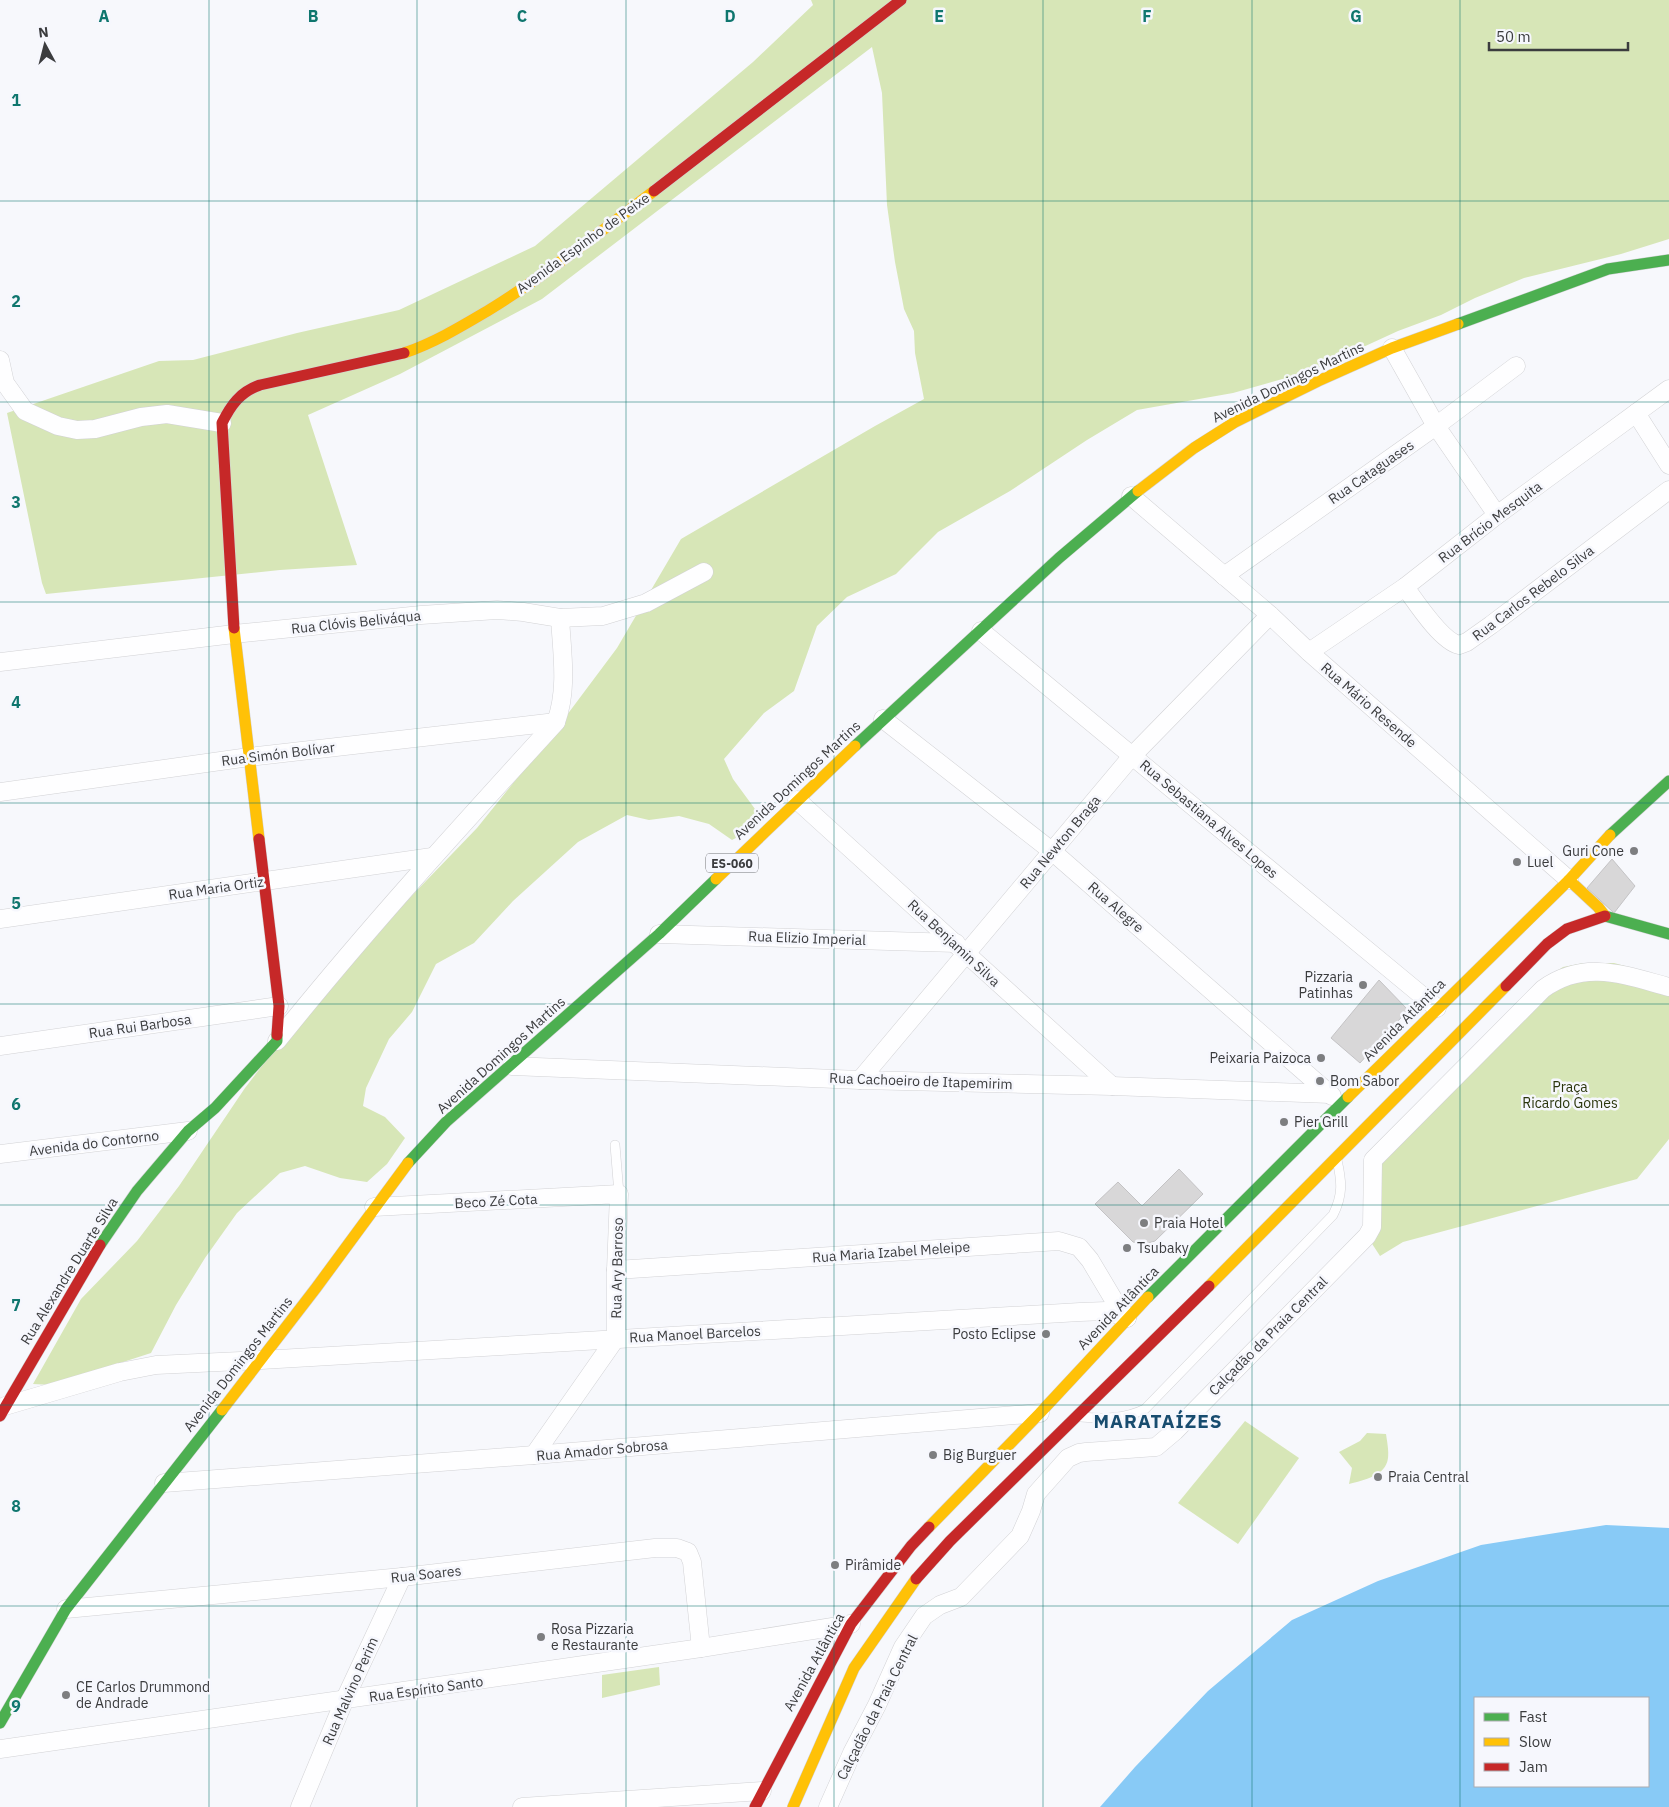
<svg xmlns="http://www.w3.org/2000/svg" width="1669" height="1807" font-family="'IBM Plex Sans',sans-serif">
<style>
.green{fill:#d7e6b7}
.water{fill:#88caf6;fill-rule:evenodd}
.building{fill:#d8d7d8;stroke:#c4c3c5}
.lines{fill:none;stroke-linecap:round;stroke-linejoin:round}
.lane-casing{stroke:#d2d2d5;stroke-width:10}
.street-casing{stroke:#d2d2d5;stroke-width:19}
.fast-casing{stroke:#d2d2d5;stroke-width:12}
.slow-casing{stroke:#d2d2d5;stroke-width:12}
.jam-casing{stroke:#d2d2d5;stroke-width:12}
.lane{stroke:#fefeff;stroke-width:9}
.street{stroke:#fefeff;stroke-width:18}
.fast{stroke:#4caf50;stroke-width:11}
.slow{stroke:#ffc107;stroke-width:11}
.jam{stroke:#c62828;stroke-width:11}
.grid{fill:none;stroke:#0f766e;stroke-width:1;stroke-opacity:0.55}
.poi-dot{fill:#7d7e80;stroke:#f6f7fd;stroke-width:2}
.labels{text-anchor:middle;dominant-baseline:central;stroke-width:5;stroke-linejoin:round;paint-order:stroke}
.shield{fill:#f6f7fd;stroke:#737477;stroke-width:1}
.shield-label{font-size:12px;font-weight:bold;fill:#3b3c3e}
.street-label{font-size:14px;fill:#3b3c3e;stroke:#f6f7fd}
.poi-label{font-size:14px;fill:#3b3c3e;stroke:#f6f7fd;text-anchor:start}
.park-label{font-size:14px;fill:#2b360d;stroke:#f6f7fd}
.district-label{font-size:19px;font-weight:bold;letter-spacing:1px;fill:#184c6f;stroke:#f6f7fd}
.grid-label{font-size:16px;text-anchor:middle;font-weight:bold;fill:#0f766e;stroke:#f6f7fd;stroke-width:5;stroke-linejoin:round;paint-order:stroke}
</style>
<rect width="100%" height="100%" fill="#f7f8fc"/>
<!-- green -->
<g class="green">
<path d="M 811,0 L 1669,0 L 1669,239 L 1621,254 L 1524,278 L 1475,298 L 1441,315 L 1398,331 L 1311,371 L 1233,393 L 1137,410 L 1087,440 L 1010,491 L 938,532 L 896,574 L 847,597 L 817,626 L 794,691 L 764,713 L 724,759 L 733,779 L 755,809 L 753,829 L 732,840 L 709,824 L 679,816 L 649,820 L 627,815 L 578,842 L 513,901 L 474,943 L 436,964 L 412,1012 L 389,1039 L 366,1088 L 363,1106 L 385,1117 L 405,1138 L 387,1164 L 367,1182 L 340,1178 L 305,1166 L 280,1173 L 237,1213 L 205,1258 L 176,1305 L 151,1353 L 52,1385 L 33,1384 L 81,1299 L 137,1241 L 179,1186 L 245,1088 L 298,1019 L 399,909 L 477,828 L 555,731 L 617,648 L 681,539 L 875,426 L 924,399 L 915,353 L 914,331 L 904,309 L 895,262 L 887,205 L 882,93 L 872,47 L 542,299 L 400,374 L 308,415 L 357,565 L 280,570 L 46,594 L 42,583 L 7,413 L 159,361 L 193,360 L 297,333 L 399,310 L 535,246 L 753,62 L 813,5 Z"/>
<path d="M 1584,963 L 1614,963 L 1669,978 L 1669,1139 L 1637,1179 L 1403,1242 L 1380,1256 L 1367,1236 L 1367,1157 L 1549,976 L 1563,967 Z"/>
<path d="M 1245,1421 L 1299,1458 L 1238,1544 L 1178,1503 Z"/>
<path d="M 1367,1433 L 1386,1434 C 1387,1441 1389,1451 1388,1458 C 1386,1476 1364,1480 1349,1484 L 1352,1468 L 1339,1452 L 1360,1441 Z"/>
<path d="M 659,1667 L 660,1685 L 602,1698 L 602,1675 Z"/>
</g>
<!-- water -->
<path class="water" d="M 1606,1525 L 1669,1528 L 1669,1807 L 1100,1807 L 1135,1767 L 1208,1691 L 1292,1620 L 1378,1581 L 1481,1545 ZM 1475,1698 L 1648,1698 L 1648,1786 L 1475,1786 Z"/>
<!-- building -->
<g class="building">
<path d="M 1612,859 L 1635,886 L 1614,913 L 1587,888 Z"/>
<path d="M 1379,980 L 1408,1010 L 1360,1063 L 1331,1038 Z"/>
<path d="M 1179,1169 L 1203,1194 L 1155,1241 L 1145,1244 L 1133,1242 L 1095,1204 L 1118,1182 L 1142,1206 Z"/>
</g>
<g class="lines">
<defs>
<g id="lane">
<path d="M 615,1145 L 619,1194"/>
<path d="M 1081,1417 C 1103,1419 1125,1419 1145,1409 L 1333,1215 C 1343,1195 1342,1182 1337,1160"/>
</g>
<g id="street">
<path d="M 1392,348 L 1436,426 L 1497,515"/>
<path d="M 0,360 L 5,383 L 25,411 L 58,426 L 77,430 L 95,429 L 141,417 L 167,414 L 222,423"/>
<path d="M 1636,413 L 1669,465"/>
<path d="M 1131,496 L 1270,615 L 1309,652 L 1569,880"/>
<path d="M 1224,576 L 1436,426 L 1516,366"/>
<path d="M 1405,587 C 1416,602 1441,641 1459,645 L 1467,642 L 1491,625 L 1669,490"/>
<path d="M 981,631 L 1437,1008"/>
<path d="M 1309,652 L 1405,587 L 1497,515 L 1669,389"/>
<path d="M 0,662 L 234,634 L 421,615 L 497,610 L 523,612 L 560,618 L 603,616 L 646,603 L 704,572"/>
<path d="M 883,719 L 1053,852 L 1332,1096"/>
<path d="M 0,792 L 249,757 L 556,722"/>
<path d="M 797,800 L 1112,1086"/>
<path d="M 0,919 L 432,857"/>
<path d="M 659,934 L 956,943"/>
<path d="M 277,1041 C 365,931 461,826 556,722 C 568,689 562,653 560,618"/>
<path d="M 0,1046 L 279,1006"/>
<path d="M 512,1066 L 860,1080 L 1112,1086 L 1330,1094"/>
<path d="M 860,1080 L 1132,756 L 1270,615"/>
<path d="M 0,1154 L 188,1131"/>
<path d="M 374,1207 L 619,1194 L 616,1270 L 616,1338 L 534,1455"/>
<path d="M 616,1270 L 1059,1241 L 1079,1247 L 1090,1260 L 1115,1302 L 1127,1318"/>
<path d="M 5,1406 L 120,1372 L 156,1365 L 261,1360 L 1080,1312 L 1106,1311 L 1127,1318"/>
<path d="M 164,1483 L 534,1455 L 1040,1413"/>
<path d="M 66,1609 L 402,1577 L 655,1548 L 677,1548 L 688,1552 L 692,1562 L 701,1648"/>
<path d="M 0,1749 L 701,1648 L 851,1624"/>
<path d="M 300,1807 L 344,1701 L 402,1577"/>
<path d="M 522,1807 L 762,1791"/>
<path d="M 828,1807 L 852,1753 L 877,1705 L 903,1647 L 924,1616 L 940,1605 L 961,1597 L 1020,1536 L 1031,1511 L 1036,1494 L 1068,1458 L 1079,1453 L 1086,1452 L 1156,1447 L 1175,1431 L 1367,1236 L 1372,1227 L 1373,1160 L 1543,989 C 1585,959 1624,975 1669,987"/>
</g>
<g id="fast">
<path d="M 1458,324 L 1608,269 L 1669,260"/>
<path d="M 855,746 L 1059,558 L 1138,491"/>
<path d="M 1610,835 L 1669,781"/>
<path d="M 1605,916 L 1669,934"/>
<path d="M 408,1163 L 446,1122 L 659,934 L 716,879"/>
<path d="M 100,1245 L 137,1191 L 188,1131 L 215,1108 L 277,1041 L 277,1035"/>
<path d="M 1148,1297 L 1348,1097"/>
<path d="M 0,1723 L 66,1609 L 222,1410"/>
</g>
<g id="slow">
<path d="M 404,353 C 434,343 462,326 489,310 C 547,274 600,232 654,191"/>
<path d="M 1138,491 L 1194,448 L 1235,422 L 1318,381 L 1392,348 L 1458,324"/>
<path d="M 234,628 L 259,839"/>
<path d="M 716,879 L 855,746"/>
<path d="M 1569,880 L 1598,907 L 1605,916"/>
<path d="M 1348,1097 L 1569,880 L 1610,835"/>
<path d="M 1209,1286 L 1506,986"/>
<path d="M 222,1410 L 316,1288 L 408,1163"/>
<path d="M 929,1527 L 1040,1413 L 1148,1297"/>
<path d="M 793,1807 L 854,1668 L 916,1579"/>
</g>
<g id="jam">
<path d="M 654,191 L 901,0"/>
<path d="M 234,628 L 222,423 C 231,405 240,392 260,385 L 404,353"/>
<path d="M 259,839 L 279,1006 L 277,1035"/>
<path d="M 1506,986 L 1547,944 L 1567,929 L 1605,916"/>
<path d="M 0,1416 L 100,1245"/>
<path d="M 916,1579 L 950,1541 L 1209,1286"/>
<path d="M 755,1807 L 851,1624 L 911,1546 L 929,1527"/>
</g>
</defs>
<!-- lane casing -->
<use href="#lane" class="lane-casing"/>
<!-- street casing -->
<use href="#street" class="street-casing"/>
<!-- fast casing -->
<use href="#fast" class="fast-casing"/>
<!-- slow casing -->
<use href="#slow" class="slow-casing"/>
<!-- jam casing -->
<use href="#jam" class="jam-casing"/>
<!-- lane -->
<use href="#lane" class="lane"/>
<!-- street -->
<use href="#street" class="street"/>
<!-- fast -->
<use href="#fast" class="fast"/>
<!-- slow -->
<use href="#slow" class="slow"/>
<!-- jam -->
<use href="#jam" class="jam"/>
</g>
<!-- grid -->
<path class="grid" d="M 209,0 L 209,1807M 417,0 L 417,1807M 626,0 L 626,1807M 834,0 L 834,1807M 1043,0 L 1043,1807M 1252,0 L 1252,1807M 1460,0 L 1460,1807M 0,201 L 1669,201M 0,402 L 1669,402M 0,602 L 1669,602M 0,803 L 1669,803M 0,1004 L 1669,1004M 0,1205 L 1669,1205M 0,1405 L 1669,1405M 0,1606 L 1669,1606"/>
<!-- markers -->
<g class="poi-dot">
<circle cx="1634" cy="851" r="5"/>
<circle cx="1517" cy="862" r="5"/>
<circle cx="1363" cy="985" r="5"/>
<circle cx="1321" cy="1058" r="5"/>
<circle cx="1320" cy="1081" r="5"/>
<circle cx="1284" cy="1122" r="5"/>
<circle cx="1144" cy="1223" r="5"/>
<circle cx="1127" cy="1248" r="5"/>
<circle cx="1046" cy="1334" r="5"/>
<circle cx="933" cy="1455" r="5"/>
<circle cx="1378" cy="1477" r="5"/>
<circle cx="835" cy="1565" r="5"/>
<circle cx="541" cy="1637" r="5"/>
<circle cx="66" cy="1695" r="5"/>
</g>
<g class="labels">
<!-- shield labels -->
<rect class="shield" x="706" y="853.5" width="52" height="19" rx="4"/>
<g class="shield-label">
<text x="732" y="863">ES-060</text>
</g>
<!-- street labels -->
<g class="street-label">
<text transform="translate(583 243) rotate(-36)">Avenida Espinho de Peixe</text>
<text transform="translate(1288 382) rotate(-26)">Avenida Domingos Martins</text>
<text transform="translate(1371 472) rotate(-35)">Rua Cataguases</text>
<text transform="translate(1490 522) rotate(-37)">Rua Brício Mesquita</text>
<text transform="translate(1533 593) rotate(-37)">Rua Carlos Rebelo Silva</text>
<text transform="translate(356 622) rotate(-6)">Rua Clóvis Beliváqua</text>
<text transform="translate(1369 705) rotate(41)">Rua Mário Resende</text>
<text transform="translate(278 754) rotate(-7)">Rua Simón Bolívar</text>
<text transform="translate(797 780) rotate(-43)">Avenida Domingos Martins</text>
<text transform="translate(1209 819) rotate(40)">Rua Sebastiana Alves Lopes</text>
<text transform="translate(1060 842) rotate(-50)">Rua Newton Braga</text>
<text transform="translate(216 888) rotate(-8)">Rua Maria Ortiz</text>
<text transform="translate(1116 907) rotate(41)">Rua Alegre</text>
<text transform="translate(807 938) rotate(2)">Rua Elizio Imperial</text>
<text transform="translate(954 943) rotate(43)">Rua Benjamin Silva</text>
<text transform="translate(1404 1020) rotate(-45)">Avenida Atlântica</text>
<text transform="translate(140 1026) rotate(-8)">Rua Rui Barbosa</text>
<text transform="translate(501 1055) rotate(-42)">Avenida Domingos Martins</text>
<text transform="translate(921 1081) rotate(2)">Rua Cachoeiro de Itapemirim</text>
<text transform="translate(94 1143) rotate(-7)">Avenida do Contorno</text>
<text transform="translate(496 1201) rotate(-3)">Beco Zé Cota</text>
<text transform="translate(891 1252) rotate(-4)">Rua Maria Izabel Meleipe</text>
<text transform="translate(617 1268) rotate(-89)">Rua Ary Barroso</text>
<text transform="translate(69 1271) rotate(-58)">Rua Alexandre Duarte Silva</text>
<text transform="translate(1118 1308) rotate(-46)">Avenida Atlântica</text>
<text transform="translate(695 1334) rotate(-3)">Rua Manoel Barcelos</text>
<text transform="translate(1268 1336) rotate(-45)">Calçadão da Praia Central</text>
<text transform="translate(238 1364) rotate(-52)">Avenida Domingos Martins</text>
<text transform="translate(602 1450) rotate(-5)">Rua Amador Sobrosa</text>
<text transform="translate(426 1574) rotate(-6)">Rua Soares</text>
<text transform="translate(814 1662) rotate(-61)">Avenida Atlântica</text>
<text transform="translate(426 1689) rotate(-8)">Rua Espírito Santo</text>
<text transform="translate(350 1691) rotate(-66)">Rua Malvino Perim</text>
<text transform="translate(877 1707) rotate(-63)">Calçadão da Praia Central</text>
</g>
<!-- poi labels -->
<g class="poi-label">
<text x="1624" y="851" text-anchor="end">Guri Cone</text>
<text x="1527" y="862">Luel</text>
<text x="1353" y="977" text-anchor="end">Pizzaria<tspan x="1353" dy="16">Patinhas</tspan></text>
<text x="1311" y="1058" text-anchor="end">Peixaria Paizoca</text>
<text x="1330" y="1081">Bom Sabor</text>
<text x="1294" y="1122">Pier Grill</text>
<text x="1154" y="1223">Praia Hotel</text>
<text x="1137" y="1248">Tsubaky</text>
<text x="1036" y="1334" text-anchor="end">Posto Eclipse</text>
<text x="943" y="1455">Big Burguer</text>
<text x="1388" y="1477">Praia Central</text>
<text x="845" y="1565">Pirâmide</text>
<text x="551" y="1629">Rosa Pizzaria<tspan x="551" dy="16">e Restaurante</tspan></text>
<text x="76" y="1687">CE Carlos Drummond<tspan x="76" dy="16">de Andrade</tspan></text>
</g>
<!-- park labels -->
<g class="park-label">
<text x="1570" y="1087">Praça<tspan x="1570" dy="16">Ricardo Gomes</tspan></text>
</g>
<!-- district labels -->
<g class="district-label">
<text x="1158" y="1421">MARATAÍZES</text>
</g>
</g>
<g class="grid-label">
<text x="104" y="22">A</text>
<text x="313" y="22">B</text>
<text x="522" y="22">C</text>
<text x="730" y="22">D</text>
<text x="939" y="22">E</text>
<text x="1147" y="22">F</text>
<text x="1356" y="22">G</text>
<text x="16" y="106">1</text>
<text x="16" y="307">2</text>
<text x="16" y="508">3</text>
<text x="16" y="708">4</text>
<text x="16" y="909">5</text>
<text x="16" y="1110">6</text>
<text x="16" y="1311">7</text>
<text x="16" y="1512">8</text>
<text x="16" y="1712">9</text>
</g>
<!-- legend -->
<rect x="1474" y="1697" width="175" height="90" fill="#f6f7fd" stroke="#abacb1"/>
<rect x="1484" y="1713" width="25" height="8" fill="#4caf50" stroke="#abacb1"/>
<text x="1519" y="1722" font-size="15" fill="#3b3c3e">Fast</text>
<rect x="1484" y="1738" width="25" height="8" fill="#ffc107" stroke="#abacb1"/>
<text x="1519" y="1747" font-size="15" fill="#3b3c3e">Slow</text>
<rect x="1484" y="1763" width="25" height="8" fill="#c62828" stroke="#abacb1"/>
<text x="1519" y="1772" font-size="15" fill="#3b3c3e">Jam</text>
<!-- north arrow -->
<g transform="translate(45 45) rotate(353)" stroke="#f6f7fd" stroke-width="4" paint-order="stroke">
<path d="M0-4L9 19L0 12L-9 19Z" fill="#3b3c3e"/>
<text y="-8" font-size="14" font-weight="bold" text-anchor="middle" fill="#3b3c3e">N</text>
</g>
<!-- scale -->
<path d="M1489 42v8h139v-8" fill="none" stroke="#3b3c3e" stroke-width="2.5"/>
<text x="1496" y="42" font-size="15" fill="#3b3c3e" stroke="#f6f7fd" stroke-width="4" paint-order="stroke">50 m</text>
</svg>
